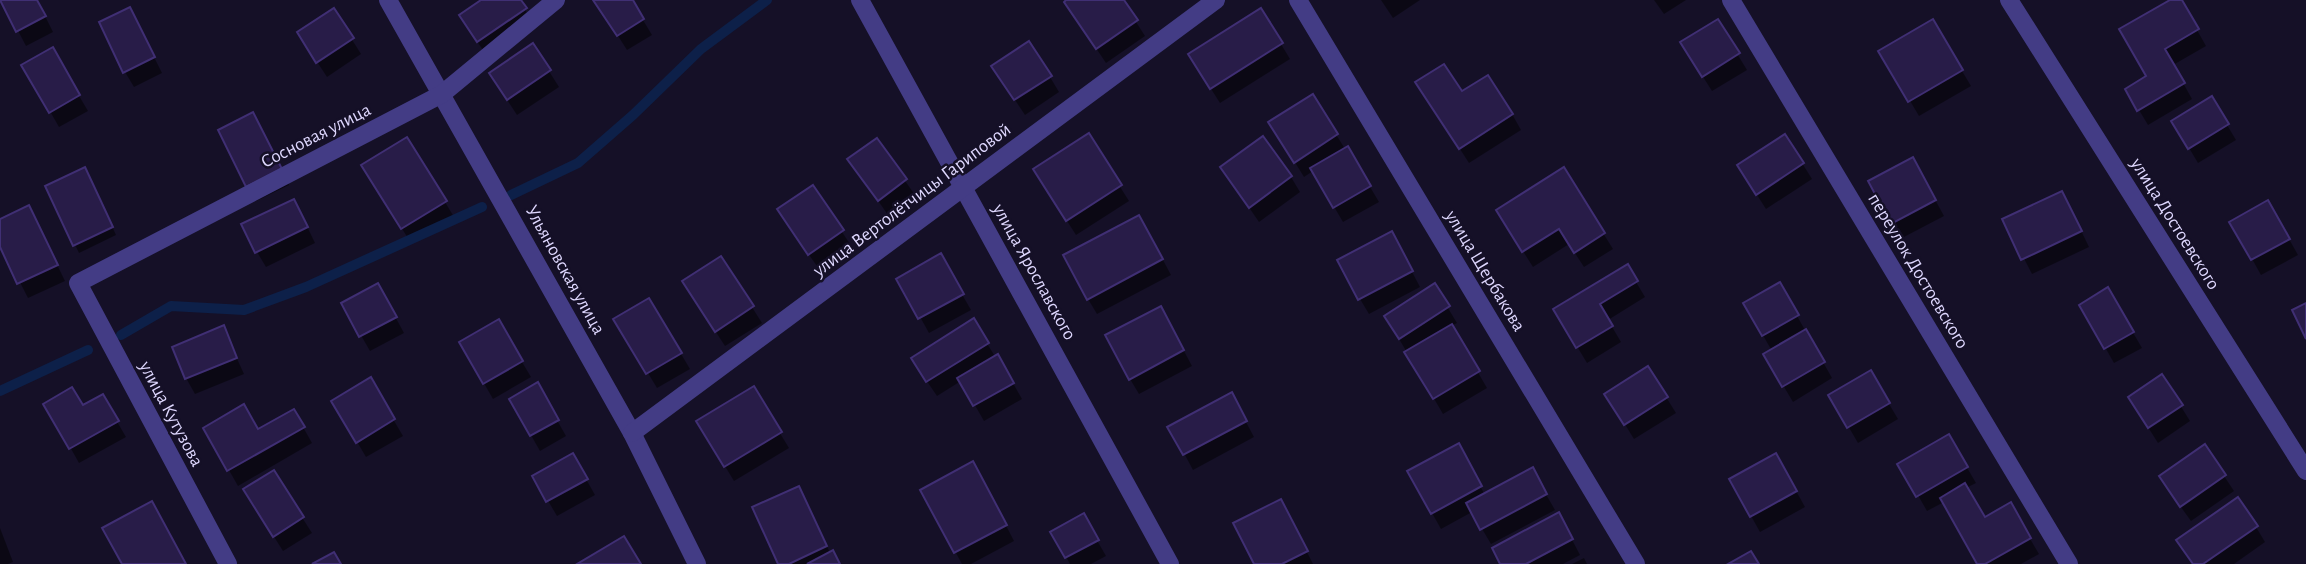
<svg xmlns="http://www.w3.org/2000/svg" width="2306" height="564" font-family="'Alegreya Sans',sans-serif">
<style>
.shadow{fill:#0007}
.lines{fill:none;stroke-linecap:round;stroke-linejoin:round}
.stream{stroke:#0d2049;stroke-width:10}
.building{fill:#281c48;stroke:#402f74;stroke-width:2}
.street{stroke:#433c85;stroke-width:18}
.labels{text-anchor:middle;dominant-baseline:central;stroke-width:5;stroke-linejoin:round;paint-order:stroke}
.street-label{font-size:19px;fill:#ded7fe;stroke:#151027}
</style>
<rect width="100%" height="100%" fill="#151027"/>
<!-- shadow -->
<g class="shadow">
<path d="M 2,0 L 37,0 L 53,32 L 26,46 Z"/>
<path d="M 483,0 L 519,0 L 534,24 L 487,56 L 470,31 Z"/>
<path d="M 595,0 L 631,0 L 652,35 L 627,50 Z"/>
<path d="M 1069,0 L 1122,0 L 1145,36 L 1106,63 L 1075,17 Z"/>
<path d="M 1381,0 L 1420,0 L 1393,18 Z"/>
<path d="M 1654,0 L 1686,0 L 1664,14 Z"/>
<path d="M 2174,0 L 2180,0 L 2206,46 L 2173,65 L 2192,99 L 2148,125 L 2127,90 L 2149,77 Z"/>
<path d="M 334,11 L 361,54 L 327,77 L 308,48 Z"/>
<path d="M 1261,11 L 1290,59 L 1220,103 L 1199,70 Z"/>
<path d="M 1717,21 L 1747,70 L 1712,91 L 1691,58 Z"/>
<path d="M 1932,21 L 1971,86 L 1919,116 L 1881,52 Z"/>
<path d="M 138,25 L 162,73 L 134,87 L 125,72 Z"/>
<path d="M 533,46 L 559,87 L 517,115 L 500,89 Z"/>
<path d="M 52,50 L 88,111 L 59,127 L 24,66 Z"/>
<path d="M 1050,77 L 1059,92 L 1025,115 L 1003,82 Z"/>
<path d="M 1461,94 L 1512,114 L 1521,130 L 1469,163 L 1427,98 Z"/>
<path d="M 1313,97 L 1345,149 L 1347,148 L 1379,202 L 1343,222 L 1313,171 L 1304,177 L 1280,138 Z"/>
<path d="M 2211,98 L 2236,140 L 2198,163 L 2173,121 Z"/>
<path d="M 262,130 L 289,185 L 256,201 L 247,186 Z"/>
<path d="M 1088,136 L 1129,201 L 1076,235 L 1044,185 Z"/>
<path d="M 1785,136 L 1812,179 L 1766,209 L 1748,181 Z"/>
<path d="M 876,140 L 915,195 L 888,215 L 849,159 Z"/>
<path d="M 1222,168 L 1291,177 L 1300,192 L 1259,222 Z"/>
<path d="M 1563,169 L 1613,249 L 1584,267 L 1569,244 L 1533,267 L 1507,226 Z"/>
<path d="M 1921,174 L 1944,216 L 1902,238 L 1871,181 Z"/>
<path d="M 89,176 L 116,235 L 79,253 L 47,186 Z"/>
<path d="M 372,181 L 445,202 L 454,217 L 411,243 Z"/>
<path d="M 812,187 L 852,247 L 819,269 L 788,225 Z"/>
<path d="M 2268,202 L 2298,255 L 2261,275 L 2232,223 Z"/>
<path d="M 29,207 L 65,281 L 28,298 L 0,243 L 0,221 Z"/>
<path d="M 2070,208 L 2089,247 L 2032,274 L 2004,220 Z"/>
<path d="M 302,216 L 315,243 L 266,267 L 257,252 Z"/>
<path d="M 1148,232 L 1171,275 L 1097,314 L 1088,299 Z"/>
<path d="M 1400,249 L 1420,287 L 1369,314 L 1360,299 Z"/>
<path d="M 940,256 L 971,310 L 929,333 L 899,279 Z"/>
<path d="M 721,258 L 762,323 L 725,346 L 693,297 Z"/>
<path d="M 1627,267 L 1645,297 L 1608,320 L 1621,342 L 1587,363 L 1555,310 Z"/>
<path d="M 1779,284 L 1832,378 L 1793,402 L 1765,355 L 1772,351 L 1745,304 Z"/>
<path d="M 378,285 L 404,333 L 370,351 L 343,304 Z"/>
<path d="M 1434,285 L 1457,323 L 1451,326 L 1487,388 L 1443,414 L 1395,332 Z"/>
<path d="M 2108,290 L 2142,348 L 2114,363 L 2081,305 Z"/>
<path d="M 649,300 L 690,369 L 657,388 L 616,320 Z"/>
<path d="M 973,321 L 996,358 L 998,357 L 1022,399 L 984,421 L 961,381 L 937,396 L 922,374 Z"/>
<path d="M 498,322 L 531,377 L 493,399 L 461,343 Z"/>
<path d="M 1169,323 L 1192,366 L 1139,394 L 1130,379 Z"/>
<path d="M 223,328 L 244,374 L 195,394 L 186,378 Z"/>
<path d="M 1648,368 L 1676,413 L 1634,439 L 1616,410 Z"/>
<path d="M 1870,372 L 1898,419 L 1858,443 L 1830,395 Z"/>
<path d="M 2162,376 L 2190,421 L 2158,443 L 2139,413 Z"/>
<path d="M 370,380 L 403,436 L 366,457 L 333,401 Z"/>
<path d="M 537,385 L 566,436 L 540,451 L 511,400 Z"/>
<path d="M 753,389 L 789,448 L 734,481 L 698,422 Z"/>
<path d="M 1231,394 L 1254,437 L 1193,470 L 1170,427 Z"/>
<path d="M 102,396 L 126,437 L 79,463 L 46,404 L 82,408 Z"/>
<path d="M 294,411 L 312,443 L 238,486 L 205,428 L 258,432 Z"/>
<path d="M 1949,437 L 1976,483 L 1966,488 L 1984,520 L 2010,505 L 2039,554 L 2021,564 L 1979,564 L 1944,502 L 1927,511 L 1900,464 Z"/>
<path d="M 1458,446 L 1485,495 L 1532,470 L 1555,510 L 1491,544 L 1472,512 L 1441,529 L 1409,472 Z"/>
<path d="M 2204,446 L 2234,491 L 2191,521 L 2170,492 Z"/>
<path d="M 1776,455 L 1805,507 L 1760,532 L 1731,480 Z"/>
<path d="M 573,456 L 595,495 L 557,516 L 534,477 Z"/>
<path d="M 273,472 L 312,533 L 283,551 L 254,505 Z"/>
<path d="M 982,479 L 1014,541 L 971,564 L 962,564 L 922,491 Z"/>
<path d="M 807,503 L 830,553 L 839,564 L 780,564 Z"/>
<path d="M 1083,516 L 1106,556 L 1091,564 L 1070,564 L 1053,533 Z"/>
<path d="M 1289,516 L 1313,564 L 1256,564 Z"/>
<path d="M 2256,527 L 2265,542 L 2234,564 L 2194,564 Z"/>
<path d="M 0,528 L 13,562 L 8,564 L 0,564 Z"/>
<path d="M 1567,530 L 1580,555 L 1563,564 L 1502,564 Z"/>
<path d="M 1584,558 L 1587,564 L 1572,564 Z"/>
</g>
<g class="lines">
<!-- stream -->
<g class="stream">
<path d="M 511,195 L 578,163 L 633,115 L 701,49 L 767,0"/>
<path d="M 121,335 L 171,306 L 244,310 L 306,287 L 482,207"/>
<path d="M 0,391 L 88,350"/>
</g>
</g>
<!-- building -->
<g class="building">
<path d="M 0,0 L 37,0 L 46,16 L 16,32 Z"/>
<path d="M 481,0 L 521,0 L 527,8 L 477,42 L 459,15 Z"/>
<path d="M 593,0 L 633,0 L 644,19 L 617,36 Z"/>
<path d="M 1066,0 L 1124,0 L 1138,20 L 1096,49 L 1064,2 Z"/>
<path d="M 2170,0 L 2182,0 L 2199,29 L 2165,49 L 2185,83 L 2137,111 L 2125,89 L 2146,76 L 2119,29 Z"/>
<path d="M 130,7 L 155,57 L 123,73 L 99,22 Z"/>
<path d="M 334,8 L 354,38 L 316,63 L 297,32 Z"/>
<path d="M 1261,8 L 1283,43 L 1210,89 L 1188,54 Z"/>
<path d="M 1718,19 L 1740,53 L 1702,77 L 1680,42 Z"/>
<path d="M 1933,19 L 1963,70 L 1908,102 L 1878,51 Z"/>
<path d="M 1029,41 L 1052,76 L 1014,100 L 991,66 Z"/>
<path d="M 533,43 L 551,70 L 507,100 L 489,73 Z"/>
<path d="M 53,47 L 80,95 L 49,113 L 21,65 Z"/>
<path d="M 1444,64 L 1462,91 L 1488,75 L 1513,114 L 1459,149 L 1415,82 Z"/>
<path d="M 1313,94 L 1338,134 L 1294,163 L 1268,122 Z"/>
<path d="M 2212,96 L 2229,124 L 2188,149 L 2171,121 Z"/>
<path d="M 253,112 L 282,169 L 246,187 L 218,130 Z"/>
<path d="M 1089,133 L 1122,185 L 1066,221 L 1033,169 Z"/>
<path d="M 1785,134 L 1804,163 L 1756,195 L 1737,165 Z"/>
<path d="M 1263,136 L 1292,176 L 1249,208 L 1220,167 Z"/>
<path d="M 407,137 L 447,201 L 401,229 L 361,165 Z"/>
<path d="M 877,138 L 907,179 L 878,201 L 847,159 Z"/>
<path d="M 1348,146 L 1371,186 L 1333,208 L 1310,168 Z"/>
<path d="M 1913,157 L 1936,200 L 1891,224 L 1868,181 Z"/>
<path d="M 85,167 L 113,227 L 73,246 L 45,186 Z"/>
<path d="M 1564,167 L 1605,233 L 1574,253 L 1559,229 L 1522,252 L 1496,210 Z"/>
<path d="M 813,185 L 844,230 L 808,255 L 777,209 Z"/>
<path d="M 2062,191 L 2082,231 L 2021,260 L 2002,219 Z"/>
<path d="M 294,199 L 308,227 L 255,253 L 241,224 Z"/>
<path d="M 2268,200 L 2290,239 L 2251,260 L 2229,222 Z"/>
<path d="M 29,205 L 58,265 L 17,284 L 0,247 L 0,219 Z"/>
<path d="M 1139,215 L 1163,259 L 1087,300 L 1063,255 Z"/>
<path d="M 1392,231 L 1413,271 L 1358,300 L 1337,260 Z"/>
<path d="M 941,253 L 964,294 L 918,319 L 896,279 Z"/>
<path d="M 721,256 L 754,306 L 715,332 L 682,281 Z"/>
<path d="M 1628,264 L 1638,281 L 1600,304 L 1613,326 L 1576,348 L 1553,309 Z"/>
<path d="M 1780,282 L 1799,315 L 1762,336 L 1743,303 Z"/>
<path d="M 378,283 L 397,317 L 359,337 L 341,303 Z"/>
<path d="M 1435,283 L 1450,306 L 1399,339 L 1384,316 Z"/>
<path d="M 2108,287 L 2134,332 L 2104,349 L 2079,305 Z"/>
<path d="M 649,298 L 682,353 L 646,374 L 613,319 Z"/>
<path d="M 2306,303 L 2306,339 L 2292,310 Z"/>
<path d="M 1161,306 L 1184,350 L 1129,380 L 1105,335 Z"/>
<path d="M 974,318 L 989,343 L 926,382 L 911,358 Z"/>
<path d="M 499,319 L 523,361 L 483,384 L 459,342 Z"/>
<path d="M 1452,324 L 1480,371 L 1433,399 L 1404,352 Z"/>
<path d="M 224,325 L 237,358 L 185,379 L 172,347 Z"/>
<path d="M 1806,329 L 1825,362 L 1782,387 L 1763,354 Z"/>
<path d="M 998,354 L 1014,383 L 973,406 L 957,378 Z"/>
<path d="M 1648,366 L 1668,397 L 1624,425 L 1604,394 Z"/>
<path d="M 1871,370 L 1890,403 L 1847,428 L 1828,395 Z"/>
<path d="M 2162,374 L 2183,405 L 2148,428 L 2128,397 Z"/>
<path d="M 371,377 L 395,419 L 356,443 L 331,401 Z"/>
<path d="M 538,382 L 559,420 L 530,436 L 509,399 Z"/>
<path d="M 754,386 L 782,432 L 724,467 L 696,421 Z"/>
<path d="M 72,387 L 83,405 L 103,394 L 119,421 L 69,449 L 43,404 Z"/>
<path d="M 1232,392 L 1247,421 L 1183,455 L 1167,427 Z"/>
<path d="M 244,404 L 258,429 L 294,409 L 305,427 L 227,471 L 203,428 Z"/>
<path d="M 1949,434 L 1968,467 L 1916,497 L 1897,464 Z"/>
<path d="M 1459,443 L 1482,486 L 1431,514 L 1407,471 Z"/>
<path d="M 2205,444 L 2226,475 L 2180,507 L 2159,476 Z"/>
<path d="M 573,453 L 588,479 L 546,502 L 532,476 Z"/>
<path d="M 1776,453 L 1797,491 L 1750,517 L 1729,479 Z"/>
<path d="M 973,461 L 1007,525 L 954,553 L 920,490 Z"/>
<path d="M 1533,467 L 1547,494 L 1480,530 L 1466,503 Z"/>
<path d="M 274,470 L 304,517 L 273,537 L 243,489 Z"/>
<path d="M 1965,483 L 1985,517 L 2011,502 L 2031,538 L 1985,564 L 1977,564 L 1940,498 Z"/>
<path d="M 799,486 L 827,546 L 789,564 L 778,564 L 752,507 Z"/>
<path d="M 2238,497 L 2258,526 L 2203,564 L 2193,564 L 2176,540 Z"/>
<path d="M 1281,499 L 1308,551 L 1282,564 L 1254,564 L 1233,523 Z"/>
<path d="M 152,501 L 186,564 L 122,564 L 102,528 Z"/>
<path d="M 1559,512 L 1573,539 L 1526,564 L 1500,564 L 1492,548 Z"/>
<path d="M 1084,513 L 1099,540 L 1065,558 L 1050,532 Z"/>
<path d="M 624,536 L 641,564 L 577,564 Z"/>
<path d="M 833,550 L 840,564 L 807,564 Z"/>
<path d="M 1751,551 L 1759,564 L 1728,564 Z"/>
<path d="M 334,552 L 341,564 L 312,564 Z"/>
</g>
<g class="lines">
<!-- street -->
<g class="street">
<path d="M 388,0 L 632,433 L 697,564"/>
<path d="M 860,0 L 1170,564"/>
<path d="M 1298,0 L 1636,564"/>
<path d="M 1731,0 L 2069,564"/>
<path d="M 2009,0 L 2306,471"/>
<path d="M 632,433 L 1216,0"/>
<path d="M 228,564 L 78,283 L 442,94 L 556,0"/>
</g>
</g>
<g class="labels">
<!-- street labels -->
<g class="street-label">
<text transform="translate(316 136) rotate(-27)">Сосновая улица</text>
<text transform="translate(912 200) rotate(-37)">улица Вертолётчицы Гариповой</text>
<text transform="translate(2175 224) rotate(58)">улица Достоевского</text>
<text transform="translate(565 270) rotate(61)">Ульяновская улица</text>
<text transform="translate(1485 271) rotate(59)">улица Щербакова</text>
<text transform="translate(1918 271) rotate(59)">переулок Достоевского</text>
<text transform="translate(1034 272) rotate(61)">улица Ярославского</text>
<text transform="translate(171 414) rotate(62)">улица Кутузова</text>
</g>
</g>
</svg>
